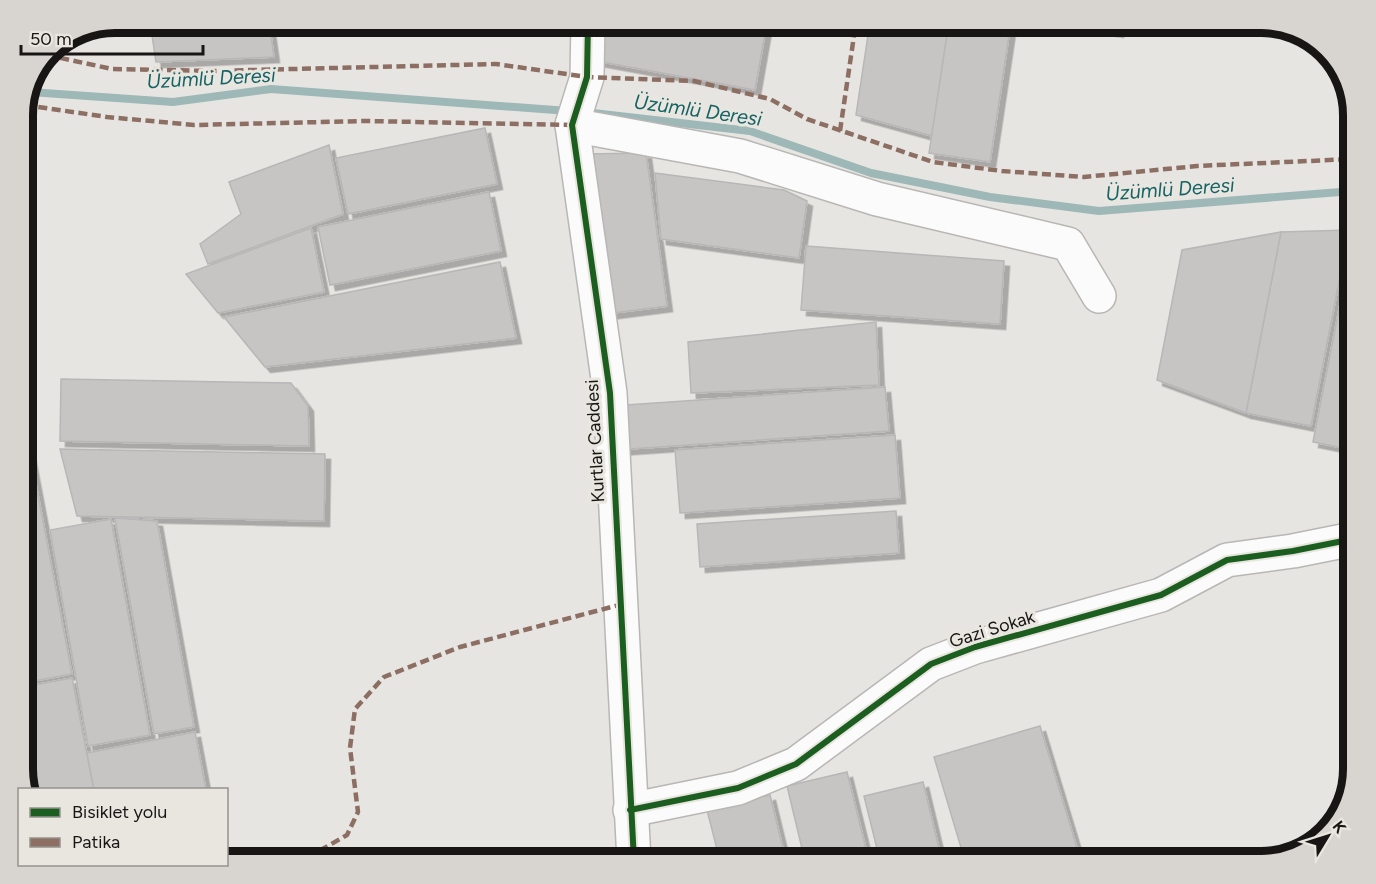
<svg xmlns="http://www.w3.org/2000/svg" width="1376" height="884" font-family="Figtree,sans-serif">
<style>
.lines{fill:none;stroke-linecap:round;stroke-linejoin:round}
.stream{stroke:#9eb8b7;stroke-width:8}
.building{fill:#c7c5c4;stroke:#b8b6b6;stroke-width:1.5;filter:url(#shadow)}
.minor-casing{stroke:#b9b7b5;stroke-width:36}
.minor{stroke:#fbfbfb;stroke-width:33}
.quiet{stroke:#8d6e63;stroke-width:4.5;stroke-dasharray:9 4.5;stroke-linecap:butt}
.cycleway-casing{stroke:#e9e6e0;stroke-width:10}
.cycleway{stroke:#1b5e20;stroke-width:6}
.labels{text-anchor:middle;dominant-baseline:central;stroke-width:6;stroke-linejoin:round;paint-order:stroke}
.street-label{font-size:18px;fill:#171614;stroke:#e9e6e0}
.water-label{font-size:20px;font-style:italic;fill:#156366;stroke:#e9e6e0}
.rim{fill:none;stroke:#171614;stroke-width:8}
</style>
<defs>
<filter id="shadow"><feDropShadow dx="5.5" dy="5.5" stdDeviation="0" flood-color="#0004"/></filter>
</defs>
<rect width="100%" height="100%" fill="#e7e5e2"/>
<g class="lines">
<!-- stream -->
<g class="stream">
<path d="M 30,92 L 173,102 L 271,89 L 569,111"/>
<path d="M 593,113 L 750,131 L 871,173 L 990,197 L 1099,211 L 1353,191"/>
</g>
</g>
<!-- building -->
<g class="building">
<path d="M 150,22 L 269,22 L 274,57 L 156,62 Z"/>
<path d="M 597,22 L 767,22 L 755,90 L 591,60 Z"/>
<path d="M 870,22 L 949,22 L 932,136 L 856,115 Z"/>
<path d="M 949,22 L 1011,22 L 990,162 L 929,153 Z"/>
<path d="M 1057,22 L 1120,22 L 1118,32 Z"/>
<path d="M 1152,22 L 1187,22 L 1186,28 Z"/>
<path d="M 485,128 L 497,184 L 348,214 L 336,158 Z"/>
<path d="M 329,145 L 343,214 L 208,264 L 200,244 L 241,214 L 229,182 Z"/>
<path d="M 646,153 L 667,306 L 606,314 L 584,154 Z"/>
<path d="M 655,173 L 784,190 L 807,201 L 799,258 L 661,239 Z"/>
<path d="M 489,192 L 501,251 L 330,285 L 318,227 Z"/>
<path d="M 311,228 L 324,292 L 218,313 L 186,274 Z"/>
<path d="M 1349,230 L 1311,426 L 1246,413 L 1281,232 Z"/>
<path d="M 1281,232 L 1246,413 L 1157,380 L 1182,250 Z"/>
<path d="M 1353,238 L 1353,450 L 1313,442 Z"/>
<path d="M 806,246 L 1004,261 L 1000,324 L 801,310 Z"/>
<path d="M 500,262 L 516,338 L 265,367 L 224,317 Z"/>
<path d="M 876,322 L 879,385 L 691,393 L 688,342 Z"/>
<path d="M 61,379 L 291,383 L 308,406 L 309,446 L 60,441 Z"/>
<path d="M 885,387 L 889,431 L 615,450 L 612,406 Z"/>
<path d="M 895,435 L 900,498 L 680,513 L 675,450 Z"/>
<path d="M 23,437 L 27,437 L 72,674 L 23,683 Z"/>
<path d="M 60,449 L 325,454 L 324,521 L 77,516 Z"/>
<path d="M 896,511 L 899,553 L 700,567 L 697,524 Z"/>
<path d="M 115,518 L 157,521 L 194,727 L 154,734 Z"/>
<path d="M 111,519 L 150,735 L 88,746 L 50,530 Z"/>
<path d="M 72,678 L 94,790 L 27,790 L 23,775 L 23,687 Z"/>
<path d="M 1040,726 L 1081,861 L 965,861 L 934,757 Z"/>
<path d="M 195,732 L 206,790 L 94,790 L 87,753 Z"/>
<path d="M 847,772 L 869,861 L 805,861 L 787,786 Z"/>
<path d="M 923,782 L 942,861 L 880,861 L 864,796 Z"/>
<path d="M 770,795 L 786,861 L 720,861 L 707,810 Z"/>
</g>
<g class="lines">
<defs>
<g id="minor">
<path d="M 588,22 L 587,77 L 572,125 L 610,393 L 634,861"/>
<path d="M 572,125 L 740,156 L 877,199 L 1068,244 L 1099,296"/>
<path d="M 630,810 L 738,788 L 796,764 L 931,664 L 975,647 L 1161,595 L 1227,560 L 1293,551 L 1353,539"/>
</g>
</defs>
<!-- minor casing -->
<use href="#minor" class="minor-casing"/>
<!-- minor -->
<use href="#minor" class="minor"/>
<!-- quiet -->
<g class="quiet">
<path d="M 47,55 L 112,69 L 212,71 L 496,64 L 587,77 L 694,81 L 770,99 L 807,119 L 933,162 L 1002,171 L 1084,177 L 1197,166 L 1353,159"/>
<path d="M 25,105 L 107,117 L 194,125 L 366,121 L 572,125"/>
<path d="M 840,131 L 856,22"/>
<path d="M 295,861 L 312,855 L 347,835 L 358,812 L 350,748 L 355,709 L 384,677 L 460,647 L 619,605"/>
</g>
<defs>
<g id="cycleway">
<path d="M 588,22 L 587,77 L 572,125 L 610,393 L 634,861"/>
<path d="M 630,810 L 738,788 L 796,764 L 931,664 L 975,647 L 1161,595 L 1227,560 L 1293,551 L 1353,539"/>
</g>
</defs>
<!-- cycleway casing -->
<use href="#cycleway" class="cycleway-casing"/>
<!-- cycleway -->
<use href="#cycleway" class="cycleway"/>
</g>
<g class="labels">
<!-- street labels -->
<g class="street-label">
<text transform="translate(595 441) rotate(-93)">Kurtlar Caddesi</text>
<text transform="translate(992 629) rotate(-17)">Gazi Sokak</text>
</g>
<!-- water labels -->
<g class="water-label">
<text transform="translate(211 78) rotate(-3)">Üzümlü Deresi</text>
<text transform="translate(698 110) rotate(8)">Üzümlü Deresi</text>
<text transform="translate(1170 189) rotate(-4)">Üzümlü Deresi</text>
</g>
</g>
<!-- crop -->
<path d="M0 0H1376V884H0ZM115 33H1261A82 82 0 0 1 1343 115V769A82 82 0 0 1 1261 851H115A82 82 0 0 1 33 769V115A82 82 0 0 1 115 33Z" fill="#d8d5d0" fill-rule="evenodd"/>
<path class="rim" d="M115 33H1261A82 82 0 0 1 1343 115V769A82 82 0 0 1 1261 851H115A82 82 0 0 1 33 769V115A82 82 0 0 1 115 33Z"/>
<!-- legend -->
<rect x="18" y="788" width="210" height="78" fill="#e9e6e0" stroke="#95938e" stroke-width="1.5"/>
<rect x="30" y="808" width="30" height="9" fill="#1b5e20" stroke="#95938e" stroke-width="1.5"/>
<text x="72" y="818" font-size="18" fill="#171614">Bisiklet yolu</text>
<rect x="30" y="838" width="30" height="9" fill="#8d6e63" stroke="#95938e" stroke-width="1.5"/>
<text x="72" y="848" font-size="18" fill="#171614">Patika</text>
<!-- north arrow -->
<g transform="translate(1328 836) rotate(52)" stroke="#e9e6e0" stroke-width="4.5" paint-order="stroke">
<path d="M0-4.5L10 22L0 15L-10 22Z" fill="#171614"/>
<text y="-9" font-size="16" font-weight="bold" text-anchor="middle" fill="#171614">K</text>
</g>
<!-- scale -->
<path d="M21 45v9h182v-9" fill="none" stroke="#171614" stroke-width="3"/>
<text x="30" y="45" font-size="18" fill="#171614" stroke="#e9e6e0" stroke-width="4.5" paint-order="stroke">50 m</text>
</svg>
